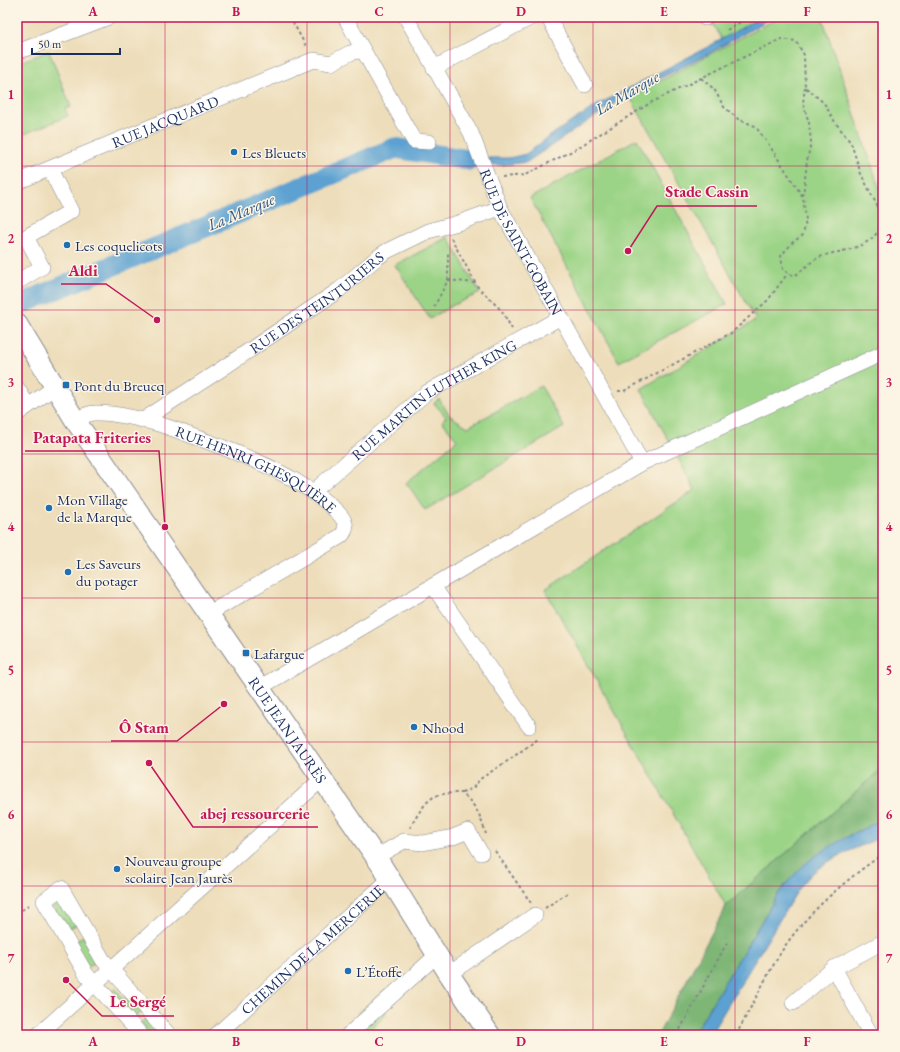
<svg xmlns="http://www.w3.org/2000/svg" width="900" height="1052" font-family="'EB Garamond',serif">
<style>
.green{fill:#9cd487;stroke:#5c8272}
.forest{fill:#7db674;stroke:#4c7269}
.water{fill:#5ba1d1;stroke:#3b6898}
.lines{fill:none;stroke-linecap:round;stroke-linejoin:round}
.river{stroke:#5ba1d1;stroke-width:21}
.minor-casing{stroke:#84868c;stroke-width:16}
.major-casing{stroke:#84868c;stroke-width:22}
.path{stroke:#84868c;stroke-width:2;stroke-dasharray:3 3;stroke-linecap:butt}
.minor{stroke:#fff;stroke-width:15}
.major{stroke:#fff;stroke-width:20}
.grid{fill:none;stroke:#c2185b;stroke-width:1;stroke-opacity:0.55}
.poi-dot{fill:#1f6fb2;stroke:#fcf5e5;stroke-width:1.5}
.labels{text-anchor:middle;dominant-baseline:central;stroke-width:3;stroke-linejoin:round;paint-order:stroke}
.street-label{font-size:15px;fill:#1b2f5e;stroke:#fcf5e5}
.poi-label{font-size:15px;fill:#1b2f5e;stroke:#fcf5e5;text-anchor:start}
.water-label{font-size:16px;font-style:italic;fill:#315786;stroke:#fcf5e5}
.leader{fill:none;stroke:#c2185b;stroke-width:1.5}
.callout-dot{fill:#c2185b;stroke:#fcf5e5;stroke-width:1.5}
.callout-label{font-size:16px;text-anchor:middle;font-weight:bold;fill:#c2185b;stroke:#fcf5e5;stroke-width:3;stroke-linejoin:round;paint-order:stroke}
.neatline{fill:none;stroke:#c2185b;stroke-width:1.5}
.grid-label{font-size:13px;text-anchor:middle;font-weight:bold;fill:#c2185b}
</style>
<rect width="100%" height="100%" fill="#fcf5e5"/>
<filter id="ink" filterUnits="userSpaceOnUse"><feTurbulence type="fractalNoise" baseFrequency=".025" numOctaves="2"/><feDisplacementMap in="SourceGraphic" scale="8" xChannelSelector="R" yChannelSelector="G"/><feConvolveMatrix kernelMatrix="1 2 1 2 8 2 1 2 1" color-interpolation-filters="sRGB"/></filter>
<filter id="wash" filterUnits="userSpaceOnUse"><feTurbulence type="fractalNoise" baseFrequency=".012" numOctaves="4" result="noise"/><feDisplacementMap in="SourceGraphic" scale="16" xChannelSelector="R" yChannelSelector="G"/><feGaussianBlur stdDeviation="0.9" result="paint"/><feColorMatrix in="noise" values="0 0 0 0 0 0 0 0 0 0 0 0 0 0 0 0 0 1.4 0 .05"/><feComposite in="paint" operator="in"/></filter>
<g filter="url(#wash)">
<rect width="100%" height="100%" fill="#edddba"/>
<!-- green -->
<g class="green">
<path d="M 709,17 L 761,17 L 722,39 Z"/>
<path d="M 780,17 L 822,17 L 883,199 L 883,754 L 878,772 L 726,906 L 545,590 L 695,490 L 641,389 L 756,320 L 630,97 Z"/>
<path d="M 49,51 L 71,107 L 65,109 L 68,116 L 17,137 L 17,63 Z"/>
<path d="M 637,139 L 727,304 L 619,362 L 530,198 Z"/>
<path d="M 448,237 L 480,293 L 451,306 L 430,319 L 395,265 Z"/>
<path d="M 541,386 L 564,427 L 425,510 L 413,492 L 406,483 L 457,440 L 442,421 L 446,417 L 434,403 L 439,399 L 450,416 L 468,427 Z"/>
<path d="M 61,899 L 76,925 L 66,930 L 51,904 Z"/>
<path d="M 83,936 L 98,961 L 87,967 L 73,943 Z"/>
<path d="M 115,988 L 124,999 L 132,999 L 143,1011 L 135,1017 L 112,991 Z"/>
<path d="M 387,988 L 391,993 L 361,1018 L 357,1014 Z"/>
<path d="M 383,1010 L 387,1014 L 364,1035 L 361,1035 L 358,1032 Z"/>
<path d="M 149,1016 L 166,1035 L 151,1035 L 141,1023 Z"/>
</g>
<!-- forest -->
<path class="forest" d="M 883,754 L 883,819 L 850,835 L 792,877 L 778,894 L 693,1035 L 658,1035 L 726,906 L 878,772 Z"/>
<!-- water -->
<g class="water">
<path d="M 761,17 L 773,17 L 708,54 L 627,95 L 527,162 L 503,165 L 491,165 L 488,158 L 509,158 L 526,154 L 557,131 L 599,104 L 715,43 Z"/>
<path d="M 883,819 L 883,836 C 862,846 831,857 814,872 C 805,880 798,890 791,901 L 710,1035 L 693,1035 L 778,894 C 787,883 795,873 805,864 C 826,846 859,831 883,819 Z"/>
</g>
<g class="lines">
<!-- river -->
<path class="river" d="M 18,305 L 395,148 L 469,160"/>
</g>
</g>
<g filter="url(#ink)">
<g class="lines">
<defs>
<g id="minor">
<path d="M 345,17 L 363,50"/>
<path id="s1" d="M 406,17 L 471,133 L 500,208 L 642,463"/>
<path d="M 548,17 L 585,85"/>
<path d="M 704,17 L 705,18"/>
<path d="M 17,52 L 109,17"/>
<path d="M 434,68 L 532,17"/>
<path id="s2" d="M 17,182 L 313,60 L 331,63 L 350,53 L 363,50 L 414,141 L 429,142"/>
<path d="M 17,282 L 42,267 L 26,237 L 71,211 L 50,169"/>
<path d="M 17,388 L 28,406"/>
<path d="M 17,414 L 55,387"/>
<path id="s3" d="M 75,420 C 82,417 88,413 95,413 C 110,412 140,419 155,423 C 173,428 191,436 209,442 C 253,459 298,476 334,509 C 342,516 351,526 341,536 L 208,614"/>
<path id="s4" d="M 143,420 L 220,370 L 339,290 L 378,257 L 387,251 L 428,231 L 458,223 L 500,208"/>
<path id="s5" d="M 313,492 L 426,393 L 561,317"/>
<path d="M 433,586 L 529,726"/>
<path d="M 259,688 L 642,463 L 883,353"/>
<path d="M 376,857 L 404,841 L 423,843 L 453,837 L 468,831 L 481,853"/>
<path d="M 834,968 L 871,1035"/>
<path d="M 449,974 L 535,915"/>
<path d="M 793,1003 L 834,968 L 883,942"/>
<path d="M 38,1035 L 322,779"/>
<path d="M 141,1035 L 86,974 L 44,901 L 61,888 L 103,960 L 169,1035"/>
<path id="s6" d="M 216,1035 L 390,879"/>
<path d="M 348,1035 L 437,955"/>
</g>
<g id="major">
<path id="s7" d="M 17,324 L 75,420 L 380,863 L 449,974 L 490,1035"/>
</g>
</defs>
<!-- minor casing -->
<use href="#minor" class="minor-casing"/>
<!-- major casing -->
<use href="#major" class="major-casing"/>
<!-- path -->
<g class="path">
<path d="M 290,17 L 307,48"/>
<path d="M 727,30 L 749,17"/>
<path d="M 701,78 L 714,89 L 724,107 L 738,119 L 755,126 L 767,142 L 803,197 L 806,220 L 803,235 L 793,242 L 781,256 L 783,270 L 794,276 C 802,271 808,264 816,259 C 826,253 837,253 847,250 C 863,246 876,239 883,223"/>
<path d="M 502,177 L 525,175 L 574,150 L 652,102 L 781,39 L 796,41 L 804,55 L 805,87 L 824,103 L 835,122 L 851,143 L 861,174 L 883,217"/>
<path d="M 803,196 L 807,161 L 811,142 L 809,123 L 803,103 L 805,87"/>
<path d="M 451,238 L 477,286 L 502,311 L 512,329"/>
<path d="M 448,280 L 475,283"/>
<path d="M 434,307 L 448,280 L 448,252"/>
<path d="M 618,391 L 624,391 L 731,333 L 768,300 L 788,273"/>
<path d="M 462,793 L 473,788 L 480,779 L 506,762 L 538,739"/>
<path d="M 410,828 C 415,819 425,800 436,796 C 444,793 453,793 462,793 L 472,803 L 479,814 L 486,834"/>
<path d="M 495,851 L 531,903"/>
<path d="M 545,908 L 569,892"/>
<path d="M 17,914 L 31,903"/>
<path d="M 677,1035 L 728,941"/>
<path d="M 736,1035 C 752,1006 767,974 785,946 C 809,911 848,878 883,854"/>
</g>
<!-- minor -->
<use href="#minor" class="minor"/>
<!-- major -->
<use href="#major" class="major"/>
</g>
</g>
<!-- grid -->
<path class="grid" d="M 165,17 L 165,1035M 307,17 L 307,1035M 450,17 L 450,1035M 593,17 L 593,1035M 735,17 L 735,1035M 17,166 L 883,166M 17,310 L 883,310M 17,454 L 883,454M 17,598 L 883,598M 17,742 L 883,742M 17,886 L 883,886"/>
<!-- markers -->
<g class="poi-dot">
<circle cx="234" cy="152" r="4"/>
<circle cx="67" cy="245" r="4"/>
<rect x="62" y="381" width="8" height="8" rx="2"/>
<circle cx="49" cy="508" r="4"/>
<circle cx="68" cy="572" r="4"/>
<rect x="242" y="649" width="8" height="8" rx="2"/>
<circle cx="414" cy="727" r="4"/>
<circle cx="117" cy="869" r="4"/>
<circle cx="348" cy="971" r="4"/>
</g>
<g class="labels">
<!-- street labels -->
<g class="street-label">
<text stroke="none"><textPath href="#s2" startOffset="160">RUE JACQUARD</textPath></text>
<text stroke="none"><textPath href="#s1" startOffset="253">RUE DE SAINT-GOBAIN</textPath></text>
<text stroke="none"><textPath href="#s4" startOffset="210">RUE DES TEINTURIERS</textPath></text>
<text stroke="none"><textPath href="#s5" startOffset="153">RUE MARTIN LUTHER KING</textPath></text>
<text stroke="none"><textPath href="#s3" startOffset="194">RUE HENRI GHESQUIÈRE</textPath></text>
<text stroke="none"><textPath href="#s7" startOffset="488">RUE JEAN JAURÈS</textPath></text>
<text stroke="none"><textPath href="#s6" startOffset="129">CHEMIN DE LA MERCERIE</textPath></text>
</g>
<!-- poi labels -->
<g class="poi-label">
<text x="242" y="152">Les Bleuets</text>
<text x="75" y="245">Les coquelicots</text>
<text x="74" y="385">Pont du Breucq</text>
<text x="57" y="499">Mon Village<tspan x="57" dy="17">de la Marque</tspan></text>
<text x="76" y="563">Les Saveurs<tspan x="76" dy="17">du potager</tspan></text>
<text x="254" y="653">Lafargue</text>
<text x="422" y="727">Nhood</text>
<text x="125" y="860">Nouveau groupe<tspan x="125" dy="17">scolaire Jean Jaurès</tspan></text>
<text x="356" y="971">L’Étoffe</text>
</g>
<!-- water labels -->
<g class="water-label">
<text transform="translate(627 93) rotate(-30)">La Marque</text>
<text transform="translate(241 212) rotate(-23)">La Marque</text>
</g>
</g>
<!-- callouts -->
<path class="leader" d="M628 251L657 206H757M157 320L106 284H61M165 527L159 451H25M224 704L177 741H111M149 763L193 827H318M66 980L102 1016H174"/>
<g class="callout-dot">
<circle cx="628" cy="251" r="4"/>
<circle cx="157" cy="320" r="4"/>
<circle cx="165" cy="527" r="4"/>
<circle cx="224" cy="704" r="4"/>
<circle cx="149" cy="763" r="4"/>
<circle cx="66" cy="980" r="4"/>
</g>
<g class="callout-label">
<text x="707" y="197">Stade Cassin</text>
<text x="83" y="276">Aldi</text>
<text x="92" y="443">Patapata Friteries</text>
<text x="144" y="733">Ô Stam</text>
<text x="255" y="819">abej ressourcerie</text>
<text x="138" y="1007">Le Sergé</text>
</g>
<!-- margin -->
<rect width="900" height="1052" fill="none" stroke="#fcf5e5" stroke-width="44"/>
<!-- scale -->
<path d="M32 48v6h88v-6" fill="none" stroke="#1b2f5e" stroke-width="2"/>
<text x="38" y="48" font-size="12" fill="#1b2f5e" stroke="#fcf5e5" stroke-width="3" paint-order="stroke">50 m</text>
<rect x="22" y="22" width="856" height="1008" class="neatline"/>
<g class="grid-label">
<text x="93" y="16">A</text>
<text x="236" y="16">B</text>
<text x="379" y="16">C</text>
<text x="521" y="16">D</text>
<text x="664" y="16">E</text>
<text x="807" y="16">F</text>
<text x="11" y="99">1</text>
<text x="889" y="99">1</text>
<text x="11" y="243">2</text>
<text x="889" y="243">2</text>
<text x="11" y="387">3</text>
<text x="889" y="387">3</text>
<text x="11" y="531">4</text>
<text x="889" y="531">4</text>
<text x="11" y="675">5</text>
<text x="889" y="675">5</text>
<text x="11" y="819">6</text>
<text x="889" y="819">6</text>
<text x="11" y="963">7</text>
<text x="889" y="963">7</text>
<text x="93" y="1046">A</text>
<text x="236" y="1046">B</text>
<text x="379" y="1046">C</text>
<text x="521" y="1046">D</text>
<text x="664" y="1046">E</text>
<text x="807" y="1046">F</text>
</g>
</svg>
